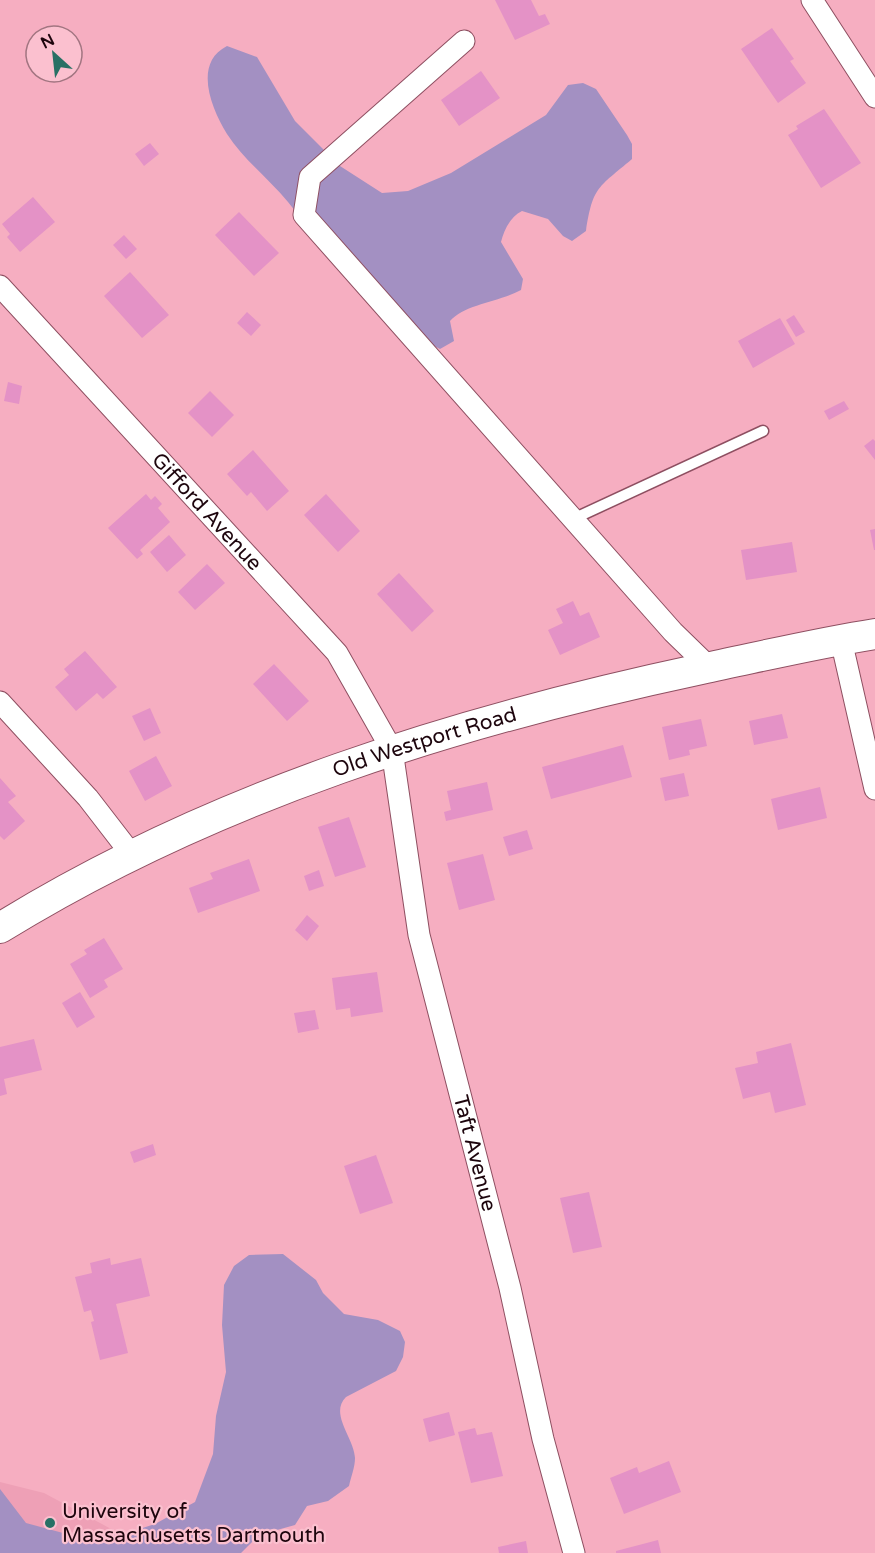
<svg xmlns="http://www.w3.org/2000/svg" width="875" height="1553" font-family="'Varela Round',sans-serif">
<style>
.built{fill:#eea0b6}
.green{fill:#a390c2}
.building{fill:#e492c6}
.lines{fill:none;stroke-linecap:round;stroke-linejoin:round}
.lane-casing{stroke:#8e4f61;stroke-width:13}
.street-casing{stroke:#8e4f61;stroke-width:23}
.secondary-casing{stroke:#8e4f61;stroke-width:32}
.lane{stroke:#fff;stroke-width:10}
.street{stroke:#fff;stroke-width:21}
.secondary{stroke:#fff;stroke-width:30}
.poi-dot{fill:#297065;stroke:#fbc0cf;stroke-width:2}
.labels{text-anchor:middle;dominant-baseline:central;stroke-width:4.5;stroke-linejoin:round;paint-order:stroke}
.street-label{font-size:21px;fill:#1d050d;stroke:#fbc0cf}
.poi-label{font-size:21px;fill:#1d050d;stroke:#fbc0cf;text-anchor:start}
</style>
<rect width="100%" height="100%" fill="#f6aec1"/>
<!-- built -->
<path class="built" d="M 0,1482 L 44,1493 L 156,1553 L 0,1553 Z"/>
<!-- green -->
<g class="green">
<path d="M 227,46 L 257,57 L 295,121 L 340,166 L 382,193 L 408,191 L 451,173 L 546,115 L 568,85 L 583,83 L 596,89 L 627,135 L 632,144 L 632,159 C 598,188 593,186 586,231 L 572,241 L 563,236 L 548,219 L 522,211 C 510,217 504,230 501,242 L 523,279 L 521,290 C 499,302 465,304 450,321 L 454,341 L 440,349 C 411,334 385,319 361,295 C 334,268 313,232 288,202 C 269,179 243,159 227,134 C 211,108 193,63 227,46 Z"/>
<path d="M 283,1254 L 316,1280 L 323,1293 L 344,1314 L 378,1320 L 400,1331 L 405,1342 L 403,1357 L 396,1371 L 346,1397 C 329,1414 354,1437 355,1458 C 355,1467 351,1477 349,1486 L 328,1501 L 307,1506 L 295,1525 L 259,1535 L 241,1553 L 0,1553 L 0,1489 L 26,1523 L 63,1533 L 127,1533 L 155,1524 L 195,1502 L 213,1454 L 216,1416 L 226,1372 L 222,1325 L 224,1285 L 234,1266 L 249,1255 Z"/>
</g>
<!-- building -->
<g class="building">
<path d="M 495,0 L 531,0 L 539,16 L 545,14 L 550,24 L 515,40 Z"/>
<path d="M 772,28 L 794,59 L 790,61 L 806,83 L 778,103 L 741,49 Z"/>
<path d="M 481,71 L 500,98 L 459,126 L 441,100 Z"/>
<path d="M 824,109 L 861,163 L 821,188 L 788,135 L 798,129 L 796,126 Z"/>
<path d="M 150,143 L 159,154 L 144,166 L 135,154 Z"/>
<path d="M 33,197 L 55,222 L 20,252 L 7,237 L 10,234 L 2,224 Z"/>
<path d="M 239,212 L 279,253 L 254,276 L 215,235 Z"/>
<path d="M 124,235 L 137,249 L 126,259 L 113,245 Z"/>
<path d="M 130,272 L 169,315 L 142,338 L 104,296 Z"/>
<path d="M 247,312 L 261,325 L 251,336 L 237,323 Z"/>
<path d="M 794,315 L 805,332 L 796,337 L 786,320 Z"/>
<path d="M 780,318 L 795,344 L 753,368 L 738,341 Z"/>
<path d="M 8,382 L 22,386 L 19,404 L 4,401 Z"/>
<path d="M 210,391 L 234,415 L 212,437 L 188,413 Z"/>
<path d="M 844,401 L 849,409 L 829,420 L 824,411 Z"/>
<path d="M 873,439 L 875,441 L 875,460 L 864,446 Z"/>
<path d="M 253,450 L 289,491 L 267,511 L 251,492 L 247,496 L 227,474 Z"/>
<path d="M 146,494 L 151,500 L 155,496 L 162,504 L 158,508 L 170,522 L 140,550 L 143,554 L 137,559 L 108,528 Z"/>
<path d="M 326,494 L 360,531 L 338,552 L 304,515 Z"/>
<path d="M 875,529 L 875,550 L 874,550 L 870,530 Z"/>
<path d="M 169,535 L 186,555 L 167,572 L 150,552 Z"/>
<path d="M 792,542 L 797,572 L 746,580 L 741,550 Z"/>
<path d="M 207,564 L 225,583 L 195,610 L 178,592 Z"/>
<path d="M 399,573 L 434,611 L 412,632 L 377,594 Z"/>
<path d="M 573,601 L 580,616 L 589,612 L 600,637 L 560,655 L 548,630 L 563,623 L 556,609 Z"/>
<path d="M 85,651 L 117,687 L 103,699 L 97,693 L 76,711 L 55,687 L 69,675 L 64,669 Z"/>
<path d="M 274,664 L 309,701 L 287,721 L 253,684 Z"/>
<path d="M 150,708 L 161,733 L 144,741 L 132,716 Z"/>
<path d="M 782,714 L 788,738 L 754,745 L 749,721 Z"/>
<path d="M 701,719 L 707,746 L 689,750 L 690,755 L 669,760 L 662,727 Z"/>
<path d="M 623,745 L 632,777 L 551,799 L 542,767 Z"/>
<path d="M 156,756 L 172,786 L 145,801 L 129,771 Z"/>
<path d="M 684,773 L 689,796 L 665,801 L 660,778 Z"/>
<path d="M 0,778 L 16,796 L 8,802 L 25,821 L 4,840 L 0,836 Z"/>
<path d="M 487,782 L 493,810 L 446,821 L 444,812 L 451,810 L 447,791 Z"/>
<path d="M 820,787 L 827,818 L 778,830 L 771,799 Z"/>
<path d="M 349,817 L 366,867 L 335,877 L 318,827 Z"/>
<path d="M 527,830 L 533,849 L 509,856 L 503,837 Z"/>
<path d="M 483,854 L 495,900 L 459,910 L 447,863 Z"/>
<path d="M 249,859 L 260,891 L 198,913 L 189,888 L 213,879 L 210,873 Z"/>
<path d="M 319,870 L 324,886 L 309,891 L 304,876 Z"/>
<path d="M 307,915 L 319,926 L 307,941 L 295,930 Z"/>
<path d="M 104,938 L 123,969 L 104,980 L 108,987 L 90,998 L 70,964 L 87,954 L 84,950 Z"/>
<path d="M 377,972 L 383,1012 L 351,1017 L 350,1008 L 336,1010 L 332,978 Z"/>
<path d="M 80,992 L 95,1017 L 77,1028 L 62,1003 Z"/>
<path d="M 315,1010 L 319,1029 L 298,1033 L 294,1013 Z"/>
<path d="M 34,1039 L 42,1070 L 4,1079 L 7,1094 L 0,1096 L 0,1047 Z"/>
<path d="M 791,1043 L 806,1105 L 775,1113 L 770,1092 L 743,1099 L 735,1068 L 758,1063 L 756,1052 Z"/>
<path d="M 153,1144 L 156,1155 L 134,1163 L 130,1152 Z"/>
<path d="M 376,1155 L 393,1203 L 360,1214 L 344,1166 Z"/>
<path d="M 589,1192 L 602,1247 L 573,1253 L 560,1198 Z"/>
<path d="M 110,1258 L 111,1265 L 141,1258 L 150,1296 L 116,1304 L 128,1353 L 100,1360 L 91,1322 L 94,1321 L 91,1310 L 84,1312 L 75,1277 L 92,1273 L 90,1263 Z"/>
<path d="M 449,1412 L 455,1435 L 429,1442 L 423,1419 Z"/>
<path d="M 475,1428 L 477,1435 L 492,1432 L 503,1476 L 471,1483 L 458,1432 Z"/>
<path d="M 669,1461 L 681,1492 L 624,1514 L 610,1478 L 637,1467 L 639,1473 Z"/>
<path d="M 658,1540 L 661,1553 L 616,1553 L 616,1551 Z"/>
<path d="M 526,1541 L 528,1553 L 499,1553 L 498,1547 Z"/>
</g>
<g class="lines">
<defs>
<path id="lane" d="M 573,519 L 763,431"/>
<g id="street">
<path d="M 812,0 L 875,97"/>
<path d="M 464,41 L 310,177 L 304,215 L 673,632 L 709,667"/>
<path id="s1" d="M 0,286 L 337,653 L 392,750 L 419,935 L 510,1288 L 543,1439 L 574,1553"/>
<path d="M 841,640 L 875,789"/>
<path d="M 0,702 L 88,798 L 132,855"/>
</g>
<g id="secondary">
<path id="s2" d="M 0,928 C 214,796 457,721 701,669 C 759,657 817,643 875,634"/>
</g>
</defs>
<!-- lane casing -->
<use href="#lane" class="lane-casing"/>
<!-- street casing -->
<use href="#street" class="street-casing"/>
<!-- secondary casing -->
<use href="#secondary" class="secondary-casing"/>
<!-- lane -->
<use href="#lane" class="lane"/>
<!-- street -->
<use href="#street" class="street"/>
<!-- secondary -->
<use href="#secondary" class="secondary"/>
</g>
<!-- markers -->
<circle class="poi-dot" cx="50" cy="1523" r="6"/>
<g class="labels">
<!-- street labels -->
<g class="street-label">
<text stroke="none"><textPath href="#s1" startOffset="306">Gifford Avenue</textPath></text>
<text stroke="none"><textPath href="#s2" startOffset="465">Old Westport Road</textPath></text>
<text stroke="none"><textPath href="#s1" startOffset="1022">Taft Avenue</textPath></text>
</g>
<!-- poi labels -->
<g class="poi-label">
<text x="62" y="1511">University of<tspan x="62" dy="24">Massachusetts Dartmouth</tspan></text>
</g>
</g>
<!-- north arrow -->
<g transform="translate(54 54) rotate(333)"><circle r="28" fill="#fbc0cf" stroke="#a27581" stroke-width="1.5"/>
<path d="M0-4.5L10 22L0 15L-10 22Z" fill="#297065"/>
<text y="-9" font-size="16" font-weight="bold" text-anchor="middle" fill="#1d050d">N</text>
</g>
</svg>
